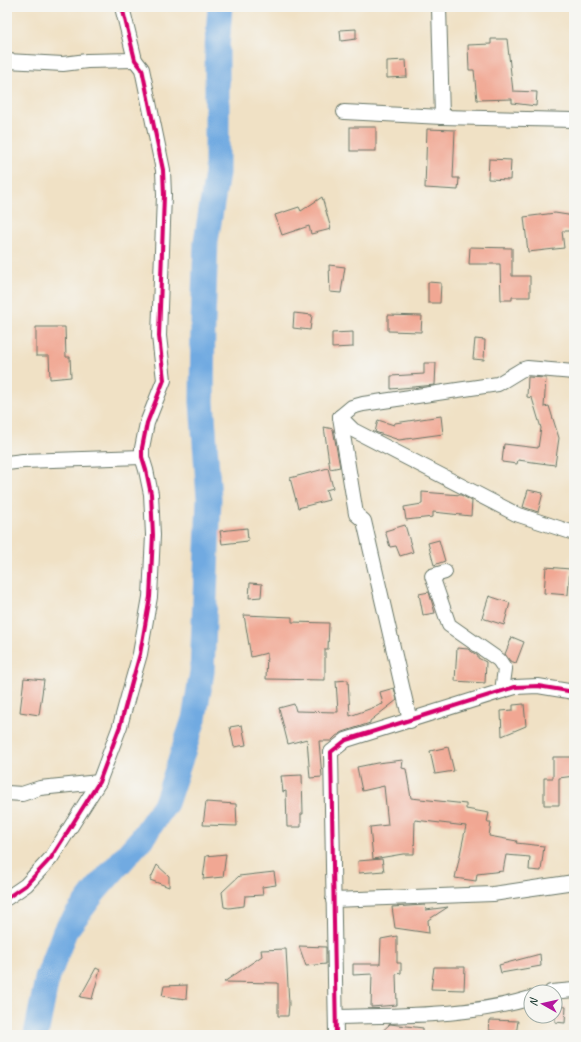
<svg xmlns="http://www.w3.org/2000/svg" width="581" height="1042" font-family="Caveat,sans-serif">
<style>
.lines{fill:none;stroke-linecap:round;stroke-linejoin:round}
.river{stroke:#71aae1;stroke-width:25}
.building{fill:#f1a793}
.minor-casing{stroke:#687667;stroke-width:16}
.minor{stroke:#fff;stroke-width:14}
.cycleway-casing{stroke:#f6f6f2;stroke-width:6}
.cycleway{stroke:#d6006c;stroke-width:4}
</style>
<rect width="100%" height="100%" fill="#f6f6f2"/>
<filter id="ink" filterUnits="userSpaceOnUse"><feTurbulence type="fractalNoise" baseFrequency=".025" numOctaves="2"/><feDisplacementMap in="SourceGraphic" scale="8" xChannelSelector="R" yChannelSelector="G"/><feConvolveMatrix kernelMatrix="1 2 1 2 8 2 1 2 1" color-interpolation-filters="sRGB"/></filter>
<filter id="wash" filterUnits="userSpaceOnUse"><feTurbulence type="fractalNoise" baseFrequency=".012" numOctaves="4" result="noise"/><feDisplacementMap in="SourceGraphic" scale="16" xChannelSelector="R" yChannelSelector="G"/><feGaussianBlur stdDeviation="0.9" result="paint"/><feColorMatrix in="noise" values="0 0 0 0 0 0 0 0 0 0 0 0 0 0 0 0 0 1.4 0 .05"/><feComposite in="paint" operator="in"/></filter>
<g filter="url(#wash)">
<rect width="100%" height="100%" fill="#f0e1c5"/>
<g class="lines">
<!-- river -->
<path class="river" d="M 36,1035 L 47,979 L 65,931 L 95,891 L 142,838 L 166,803 L 194,719 L 202,672 L 209,498 L 202,402 L 203,322 L 206,241 L 217,173 L 217,48 L 220,7"/>
</g>
<g id="blocks">
<!-- building -->
<g class="building">
<path d="M 356,29 L 356,39 L 341,41 L 340,30 Z"/>
<path d="M 491,39 L 507,39 L 513,91 L 537,92 L 536,106 L 512,103 L 512,99 L 477,100 L 474,70 L 469,70 L 468,45 L 491,44 Z"/>
<path d="M 406,60 L 407,77 L 387,78 L 387,61 Z"/>
<rect x="350" y="127" width="26" height="24"/>
<path d="M 427,129 L 455,130 L 453,178 L 459,178 L 458,190 L 425,188 Z"/>
<path d="M 489,159 L 511,160 L 510,180 L 488,179 Z"/>
<path d="M 322,197 L 331,229 L 311,234 L 309,226 L 282,235 L 275,215 L 299,207 L 301,211 Z"/>
<path d="M 555,213 L 574,216 L 574,231 L 562,231 L 564,248 L 528,252 L 524,217 Z"/>
<path d="M 470,247 L 512,248 L 512,276 L 530,276 L 530,297 L 512,297 L 512,300 L 501,300 L 500,264 L 469,264 Z"/>
<path d="M 329,265 L 345,267 L 341,293 L 330,292 Z"/>
<path d="M 428,282 L 441,283 L 440,303 L 428,303 Z"/>
<path d="M 294,313 L 312,315 L 310,330 L 293,328 Z"/>
<path d="M 388,315 L 422,316 L 421,332 L 388,331 Z"/>
<path d="M 36,327 L 65,327 L 66,357 L 70,357 L 71,377 L 50,379 L 49,356 L 36,356 Z"/>
<path d="M 353,332 L 353,347 L 332,348 L 332,333 Z"/>
<path d="M 475,339 L 485,340 L 484,360 L 473,359 Z"/>
<path d="M 424,363 L 436,363 L 435,385 L 391,389 L 391,376 L 424,374 Z"/>
<path d="M 528,377 L 546,378 L 544,407 L 549,406 L 559,438 L 555,465 L 518,460 L 517,464 L 502,462 L 504,444 L 538,448 L 541,428 L 532,398 L 527,397 Z"/>
<path d="M 441,416 L 443,434 L 399,440 L 375,432 L 378,420 L 394,425 L 395,423 Z"/>
<path d="M 324,427 L 333,429 L 340,467 L 330,469 Z"/>
<path d="M 328,468 L 333,488 L 326,490 L 329,500 L 298,508 L 290,478 Z"/>
<path d="M 528,490 L 543,493 L 538,512 L 523,507 Z"/>
<path d="M 422,492 L 461,495 L 472,501 L 471,516 L 433,512 L 433,517 L 406,520 L 404,507 L 422,504 Z"/>
<path d="M 405,525 L 413,552 L 400,556 L 396,546 L 390,547 L 385,531 Z"/>
<path d="M 247,528 L 248,541 L 222,544 L 220,531 Z"/>
<path d="M 439,540 L 445,561 L 434,565 L 428,543 Z"/>
<path d="M 546,567 L 570,569 L 568,595 L 544,593 Z"/>
<path d="M 250,583 L 262,584 L 261,597 L 249,598 Z"/>
<path d="M 429,592 L 435,613 L 423,615 L 419,594 Z"/>
<path d="M 489,596 L 510,603 L 504,625 L 482,618 Z"/>
<path d="M 244,615 L 292,617 L 292,622 L 329,623 L 328,649 L 325,649 L 325,680 L 266,679 L 267,653 L 251,657 Z"/>
<path d="M 512,637 L 524,642 L 516,663 L 510,661 L 505,654 Z"/>
<path d="M 457,648 L 468,649 L 478,656 L 478,658 L 486,662 L 485,683 L 455,681 Z"/>
<path d="M 24,678 L 44,680 L 39,715 L 20,712 Z"/>
<path d="M 348,680 L 350,716 L 383,704 L 380,692 L 394,688 L 397,700 L 370,721 L 370,723 L 343,732 L 336,736 L 331,741 L 319,741 L 322,777 L 310,778 L 307,739 L 288,744 L 279,708 L 294,704 L 296,711 L 338,712 L 336,681 Z"/>
<path d="M 524,704 L 526,726 L 502,736 L 501,711 L 513,710 L 513,705 Z"/>
<path d="M 242,725 L 246,745 L 234,747 L 230,727 Z"/>
<path d="M 448,747 L 454,771 L 435,774 L 430,751 Z"/>
<path d="M 553,757 L 574,757 L 574,776 L 559,778 L 559,805 L 544,805 L 544,778 L 553,778 Z"/>
<path d="M 403,760 L 402,768 L 406,769 L 411,798 L 466,804 L 466,809 L 489,813 L 487,822 L 491,822 L 489,836 L 517,841 L 516,843 L 544,846 L 541,871 L 529,870 L 530,857 L 506,855 L 503,871 L 477,874 L 476,881 L 455,878 L 466,826 L 415,820 L 414,854 L 403,854 L 373,859 L 370,827 L 388,825 L 384,786 L 362,791 L 357,767 L 377,763 Z"/>
<path d="M 302,775 L 303,814 L 301,814 L 301,827 L 287,827 L 286,791 L 283,792 L 281,776 Z"/>
<path d="M 206,802 L 236,804 L 237,826 L 203,825 Z"/>
<path d="M 226,854 L 223,877 L 203,879 L 206,856 Z"/>
<path d="M 382,859 L 384,871 L 359,873 L 358,861 Z"/>
<path d="M 157,865 L 169,876 L 169,887 L 150,880 Z"/>
<path d="M 274,872 L 276,885 L 262,887 L 263,895 L 245,896 L 244,906 L 229,908 L 224,907 L 222,892 L 239,876 Z"/>
<path d="M 425,905 L 426,910 L 448,907 L 428,920 L 429,933 L 395,928 L 392,907 Z"/>
<path d="M 397,936 L 397,963 L 401,963 L 401,973 L 396,974 L 397,1005 L 371,1007 L 372,974 L 353,975 L 353,964 L 380,964 L 381,939 Z"/>
<path d="M 299,946 L 326,947 L 326,964 L 306,966 Z"/>
<path d="M 286,949 L 289,1004 L 288,1016 L 278,1016 L 278,983 L 224,982 L 262,956 L 261,950 Z"/>
<path d="M 540,954 L 541,966 L 501,973 L 499,965 Z"/>
<path d="M 434,967 L 465,967 L 464,990 L 431,989 Z"/>
<path d="M 96,968 L 100,970 L 92,999 L 80,997 Z"/>
<path d="M 187,985 L 186,999 L 162,996 L 164,986 Z"/>
<path d="M 555,1005 L 566,1007 L 565,1023 L 555,1022 Z"/>
<path d="M 490,1020 L 518,1021 L 516,1035 L 489,1030 Z"/>
<path d="M 390,1024 L 423,1028 L 423,1035 L 378,1035 Z"/>
</g>
</g>
</g>
<g filter="url(#ink)">
<use href="#blocks" fill-opacity="0" stroke="#687667" stroke-width="1"/>
<g class="lines">
<defs>
<g id="minor">
<path d="M 439,7 L 442,117"/>
<path d="M 7,61 L 63,64 L 87,61 L 135,60"/>
<path d="M 344,112 L 442,117 L 574,120"/>
<path d="M 340,417 L 356,514 L 364,521 L 410,721"/>
<path d="M 340,417 L 353,430 L 516,514 L 574,533"/>
<path d="M 340,417 L 352,407 L 363,404 L 498,384 L 521,370 L 527,368 L 574,372"/>
<path d="M 7,463 L 23,461 L 142,457"/>
<path d="M 445,572 L 432,576 L 449,625 L 499,660 L 505,669 L 502,691"/>
<path d="M 7,793 L 22,794 L 40,788 L 99,782"/>
<path d="M 7,898 L 26,885 L 51,858 L 99,782 L 120,726 L 132,682 L 140,654 L 150,597 L 153,535 L 151,494 L 146,470 L 142,457 L 142,448 L 147,423 L 164,380 L 159,336 L 164,195 L 163,170 L 142,69 L 135,60 L 122,7"/>
<path d="M 333,900 L 493,894 L 574,882"/>
<path d="M 551,992 L 574,990"/>
<path d="M 336,1017 C 401,1015 468,1017 531,998"/>
<path d="M 336,1035 L 331,752 L 346,740 L 515,687 L 538,686 L 574,692"/>
</g>
</defs>
<!-- minor casing -->
<use href="#minor" class="minor-casing"/>
<!-- minor -->
<use href="#minor" class="minor"/>
<defs>
<g id="cycleway">
<path d="M 7,898 L 26,885 L 51,858 L 99,782 L 120,726 L 132,682 L 140,654 L 150,597 L 153,535 L 151,494 L 146,470 L 142,457 L 142,448 L 147,423 L 164,380 L 159,336 L 164,195 L 163,170 L 142,69 L 135,60 L 122,7"/>
<path d="M 336,1035 L 331,752 L 346,740 L 515,687 L 538,686 L 574,692"/>
</g>
</defs>
<!-- cycleway casing -->
<use href="#cycleway" class="cycleway-casing"/>
<!-- cycleway -->
<use href="#cycleway" class="cycleway"/>
</g>
</g>
<!-- margin -->
<rect width="581" height="1042" fill="none" stroke="#f6f6f2" stroke-width="24"/>
<!-- north arrow -->
<g transform="translate(543 1004) rotate(278)"><circle r="19" fill="#f6f6f2" stroke="#a0aca6"/>
<path d="M0-3L7 15L0 10L-7 15Z" fill="#b5179e"/>
<text y="-6" font-size="11" font-weight="bold" text-anchor="middle" fill="#1f3d34">N</text>
</g>
</svg>
